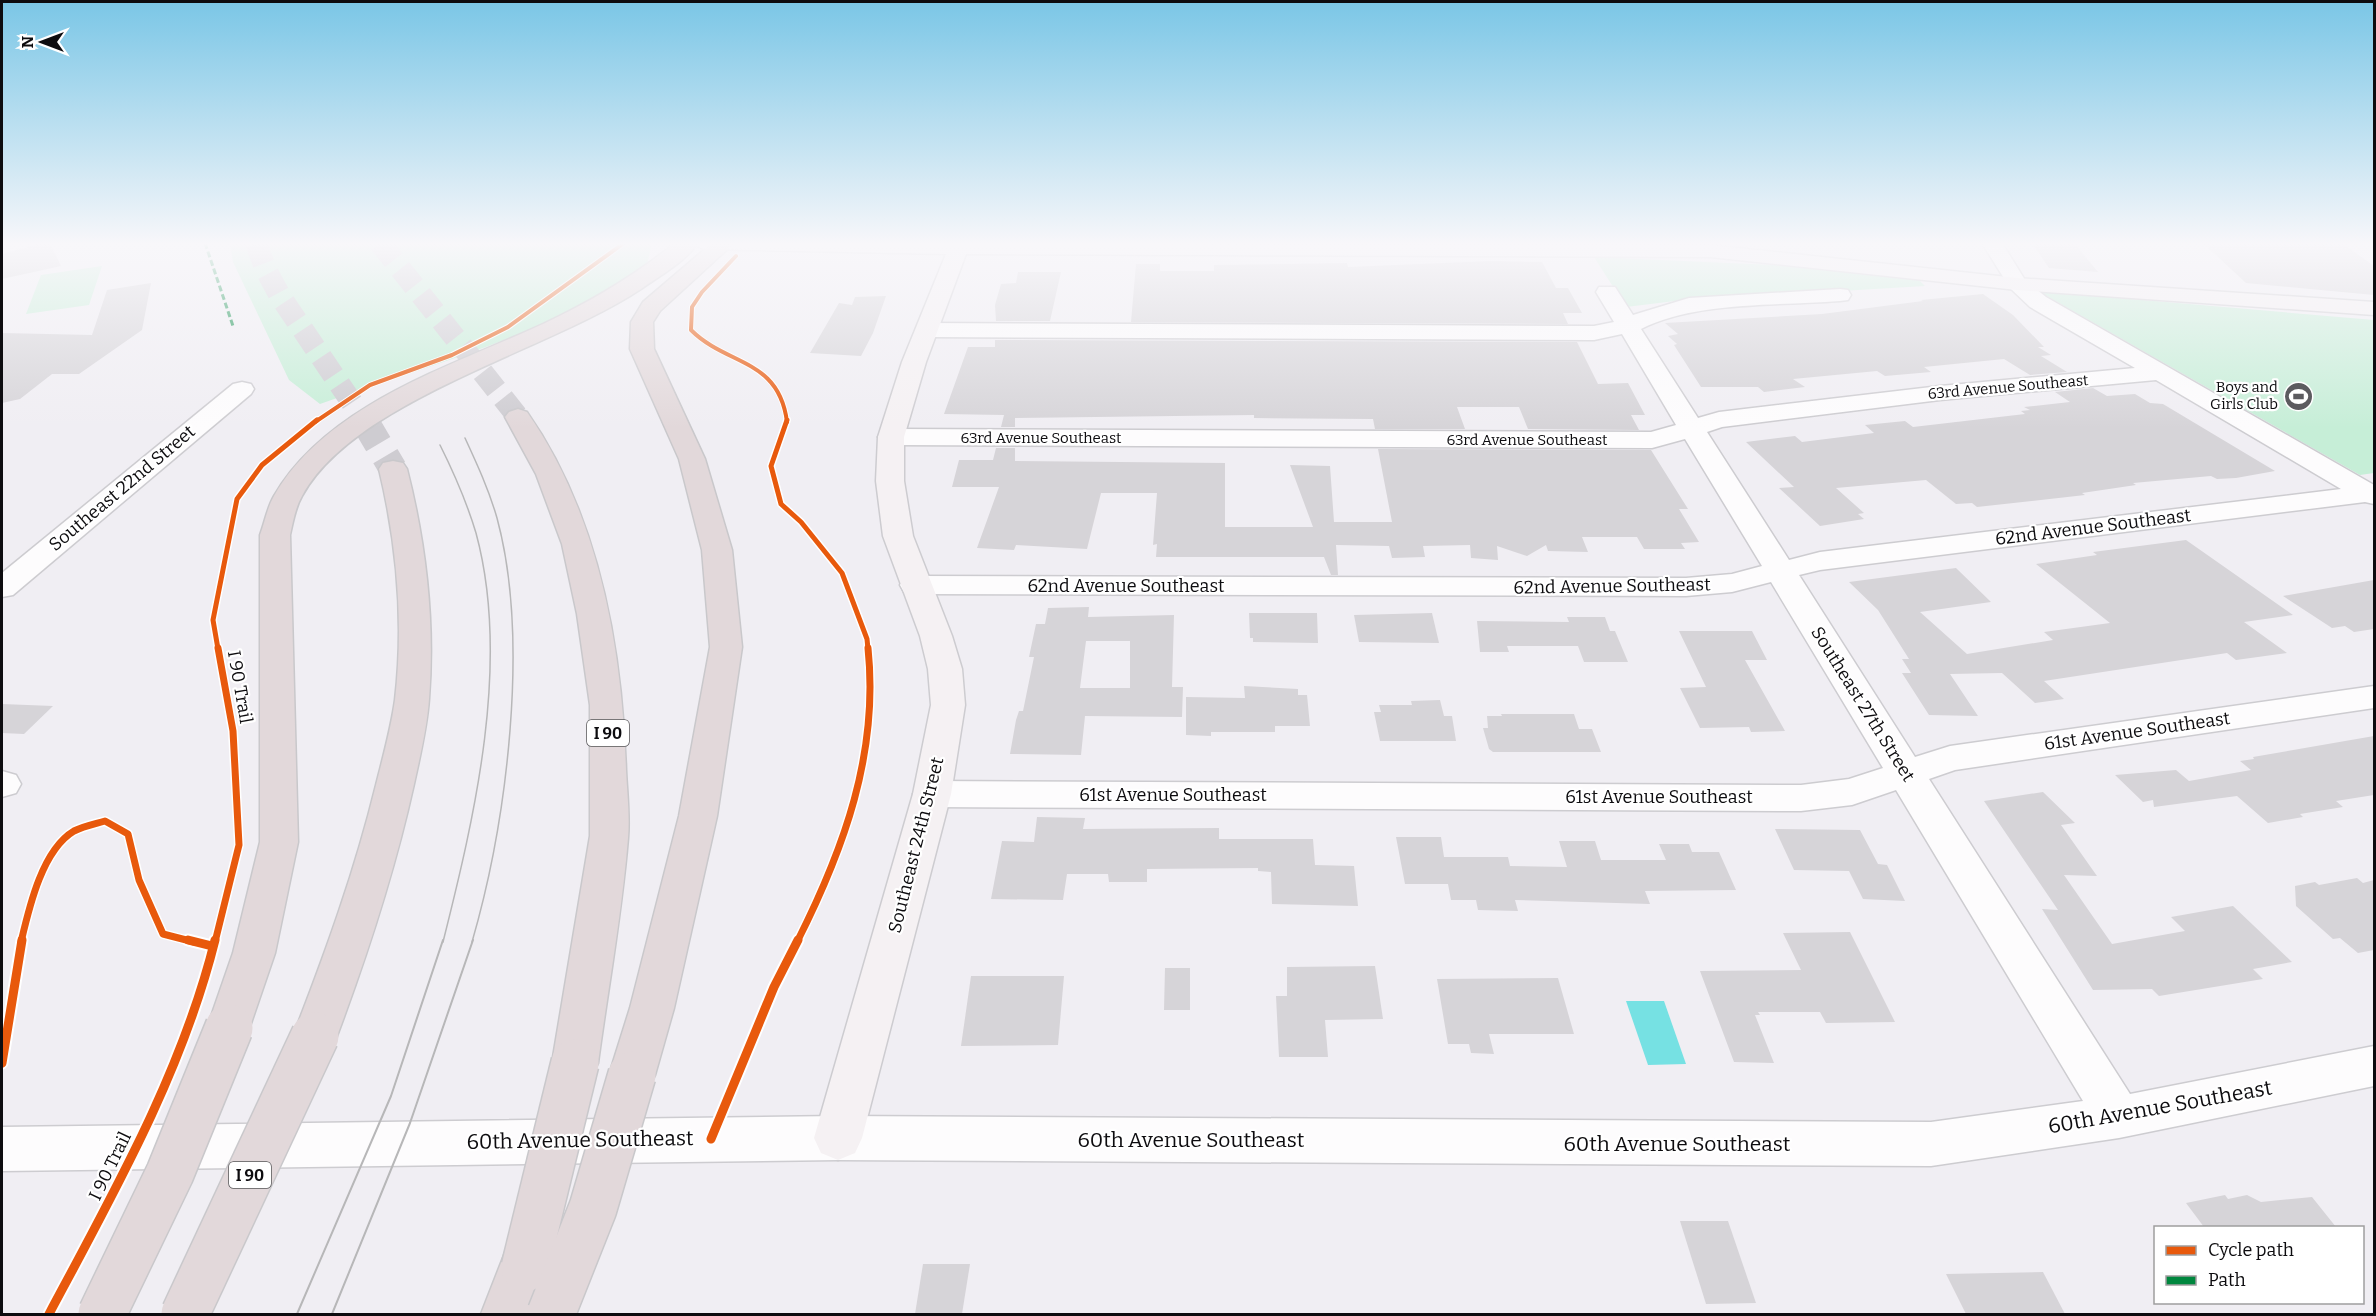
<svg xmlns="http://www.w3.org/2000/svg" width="2376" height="1316" font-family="Bitter,serif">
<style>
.green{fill:#c6eed7}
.water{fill:#76e1e3}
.building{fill:#d6d4d8;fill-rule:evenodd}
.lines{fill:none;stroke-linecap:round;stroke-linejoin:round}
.highway-tunnel-far1{stroke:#ceccd1;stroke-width:22;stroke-dasharray:22 11;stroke-linecap:butt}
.highway-tunnel{stroke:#ceccd1;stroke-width:28;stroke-dasharray:28 14;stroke-linecap:butt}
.street-casing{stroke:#cdccd0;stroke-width:3}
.secondary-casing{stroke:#cdccd0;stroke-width:3}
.highway-casing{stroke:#c9c8cb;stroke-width:3}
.street{fill:#fdfcfd;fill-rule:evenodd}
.secondary{fill:#f5f1f3;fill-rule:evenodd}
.highway{fill:#e2d8da;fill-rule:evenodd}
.tram-far1{stroke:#b7b7b8;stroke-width:1.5}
.tram{stroke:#b7b7b8;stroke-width:2}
.highway-bridge-casing{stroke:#c9c8cb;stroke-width:50;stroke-linecap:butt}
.highway-bridge{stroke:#e2d8da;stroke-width:47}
.quiet{stroke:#00873e;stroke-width:3;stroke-dasharray:6 3;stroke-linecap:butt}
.cycleway-far3-casing{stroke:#fff;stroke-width:6}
.cycleway-far2-casing{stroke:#fff;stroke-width:8}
.cycleway-far1-casing{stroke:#fff;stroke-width:10}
.cycleway-casing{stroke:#fff;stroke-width:13}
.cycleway-far3{stroke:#e8590c;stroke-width:4}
.cycleway-far2{stroke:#e8590c;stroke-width:5}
.cycleway-far1{stroke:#e8590c;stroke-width:7}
.cycleway{stroke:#e8590c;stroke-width:9}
.labels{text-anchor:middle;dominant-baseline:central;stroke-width:4.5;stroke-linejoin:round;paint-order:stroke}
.far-street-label{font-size:15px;fill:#0d0c0f;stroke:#fff}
.far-poi-label{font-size:15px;fill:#0d0c0f;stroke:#fff;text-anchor:end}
.shield{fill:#fff;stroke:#565557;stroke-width:1.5}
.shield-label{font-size:16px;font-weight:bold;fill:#0d0c0f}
.street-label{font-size:18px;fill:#0d0c0f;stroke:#fff}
.near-street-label{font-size:21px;fill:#0d0c0f;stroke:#fff}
</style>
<rect width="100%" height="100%" fill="#f0eef3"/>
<!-- green -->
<g class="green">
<path d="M 230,243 L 652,243 L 646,269 C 559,331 422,367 320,404 L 289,380 L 233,262 Z"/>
<path d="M 1594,257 L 1820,267 L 1919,280 L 1925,286 L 1675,301 L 1626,307 Z"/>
<path d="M 102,266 L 89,305 L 26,314 L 41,275 Z"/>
<path d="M 2038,291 L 2374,320 L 2374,473 L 2360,475 Z"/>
</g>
<!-- water -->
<path class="water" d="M 1626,1001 L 1664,1001 L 1686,1064 L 1648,1065 Z"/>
<!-- building -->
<g class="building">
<path d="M 42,243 L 50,243 L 61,266 L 2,279 L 2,254 Z"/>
<path d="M 2032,243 L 2074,243 L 2098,272 L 2049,268 Z"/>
<path d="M 2203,243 L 2342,243 L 2374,266 L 2374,295 L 2246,283 Z"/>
<path d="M 1491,261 L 1542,262 L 1556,288 L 1568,288 L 1582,313 L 1563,313 L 1568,324 L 1131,322 L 1136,264 L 1160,264 L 1160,271 L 1214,271 L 1214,265 L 1347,263 L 1348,267 Z"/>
<path d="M 1018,272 L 1061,272 L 1050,321 L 996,321 L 995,305 L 1001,284 L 1016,283 Z"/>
<path d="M 151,283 L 142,330 L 79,374 L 52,374 L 20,399 L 2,403 L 2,333 L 92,335 L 107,290 Z"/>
<path d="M 1983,294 L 2013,315 L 2044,347 L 2038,347 L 2051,355 L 2041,356 L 2067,372 L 2030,375 L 2004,359 L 1924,367 L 1931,372 L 1885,376 L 1877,371 L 1793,379 L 1805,387 L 1764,392 L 1758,387 L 1701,387 L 1674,345 L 1677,344 L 1668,336 L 1678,334 L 1665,323 L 1822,314 L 1923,301 L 1921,300 Z"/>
<path d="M 886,296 L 873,333 L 861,356 L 810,353 L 839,303 L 852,305 L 855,297 Z"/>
<path d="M 995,340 L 1577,342 L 1598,384 L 1628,383 L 1645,415 L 1631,415 L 1639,430 L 1528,429 L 1519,407 L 1457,407 L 1465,429 L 1375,429 L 1373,419 L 1254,418 L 1254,415 L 1015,418 L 1015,427 L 1001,427 L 1004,415 L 944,414 L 968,347 L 995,347 Z"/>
<path d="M 2093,388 L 2107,396 L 2135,394 L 2150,403 L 2163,404 L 2275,471 L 2236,478 L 2217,479 L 2211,476 L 2133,483 L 2136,485 L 2082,493 L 2085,495 L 1977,507 L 1972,503 L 1956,504 L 1926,480 L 1836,488 L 1864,513 L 1858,514 L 1864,519 L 1820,526 L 1779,488 L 1794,487 L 1746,442 L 1795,436 L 1802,442 L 1874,433 L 1865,425 L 1905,421 L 1913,427 L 2025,414 L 2021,411 L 2030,410 L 2024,407 L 2070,402 L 2055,392 Z"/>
<path d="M 996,448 L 1015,448 L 1015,461 L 1225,463 L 1225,527 L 1313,527 L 1290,465 L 1330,466 L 1334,522 L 1392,522 L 1378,449 L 1651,450 L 1688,509 L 1679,509 L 1699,542 L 1681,543 L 1685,549 L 1644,549 L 1637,537 L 1582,537 L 1588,552 L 1548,551 L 1546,545 L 1527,556 L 1497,546 L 1498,560 L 1471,558 L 1470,545 L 1423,546 L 1425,557 L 1392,558 L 1389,546 L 1336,545 L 1338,575 L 1331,575 L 1324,557 L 1156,557 L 1157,544 L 1153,545 L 1157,493 L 1101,493 L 1087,549 L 1016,545 L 1014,550 L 977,548 L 999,487 L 952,487 L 959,460 L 993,460 Z"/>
<path d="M 2186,540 L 2293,615 L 2244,622 L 2287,653 L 2236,660 L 2227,653 L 2044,681 L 2064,699 L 2035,703 L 2002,673 L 1950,674 L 1978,716 L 1929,715 L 1902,673 L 1911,673 L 1902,659 L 1909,659 L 1878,610 L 1849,582 L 1956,568 L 1991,602 L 1920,612 L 1967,654 L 2053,640 L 2044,632 L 2110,623 L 2036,564 L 2097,555 L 2093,552 Z"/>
<path d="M 2374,580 L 2374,629 L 2354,632 L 2345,626 L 2332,628 L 2283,596 Z"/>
<path d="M 1089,607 L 1088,617 L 1174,615 L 1172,687 L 1183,687 L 1182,717 L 1085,716 L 1081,755 L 1010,754 L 1016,720 L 1019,711 L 1023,711 L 1034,657 L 1029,657 L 1036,624 L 1045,624 L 1048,608 ZM 1086,641 L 1130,641 L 1130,688 L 1080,688 Z"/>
<path d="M 1249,613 L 1317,613 L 1318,643 L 1253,642 L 1253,638 L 1250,638 Z"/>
<path d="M 1432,613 L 1439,643 L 1359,642 L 1354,615 Z"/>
<path d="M 1567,617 L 1605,617 L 1610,631 L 1615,631 L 1628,662 L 1584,662 L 1578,646 L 1507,646 L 1509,652 L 1480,652 L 1477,621 L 1569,622 Z"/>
<path d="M 1679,631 L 1752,631 L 1767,660 L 1745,660 L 1785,731 L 1751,732 L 1749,727 L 1700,728 L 1680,688 L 1706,687 Z"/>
<path d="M 1244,686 L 1298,689 L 1298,695 L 1307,695 L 1310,726 L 1275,726 L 1275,732 L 1211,732 L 1211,736 L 1186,735 L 1186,697 L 1245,698 Z"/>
<path d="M 1440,700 L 1444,716 L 1452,716 L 1456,741 L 1380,741 L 1374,712 L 1381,712 L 1379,705 L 1412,705 L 1411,701 Z"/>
<path d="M 2,704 L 53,706 L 24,734 L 2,733 Z"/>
<path d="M 1501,714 L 1574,714 L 1579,729 L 1592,729 L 1601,752 L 1493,752 L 1489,749 L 1483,728 L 1488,728 L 1487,716 L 1502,716 Z"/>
<path d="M 2374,736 L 2374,795 L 2336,801 L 2343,807 L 2300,814 L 2303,817 L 2268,823 L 2237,796 L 2154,807 L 2153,800 L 2143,802 L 2115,775 L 2176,770 L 2189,781 L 2251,770 L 2240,761 L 2254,759 L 2253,757 Z"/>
<path d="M 2043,792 L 2075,823 L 2061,825 L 2097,876 L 2064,875 L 2112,944 L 2185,931 L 2171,917 L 2233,906 L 2292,962 L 2253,969 L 2263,979 L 2159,996 L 2152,989 L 2093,990 L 2042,909 L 2058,910 L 1984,801 Z"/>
<path d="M 1037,817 L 1085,818 L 1083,829 L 1219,828 L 1219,839 L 1313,839 L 1315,865 L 1354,866 L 1358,906 L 1272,904 L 1271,872 L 1258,871 L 1258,868 L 1147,869 L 1147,882 L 1109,882 L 1108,874 L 1067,874 L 1063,900 L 991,899 L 1002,841 L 1034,842 Z"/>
<path d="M 1775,829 L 1860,830 L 1878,864 L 1887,865 L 1905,901 L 1863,899 L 1849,871 L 1794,870 Z"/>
<path d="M 1396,837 L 1441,837 L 1444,857 L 1508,857 L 1510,866 L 1567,867 L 1559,841 L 1595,841 L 1601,860 L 1666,860 L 1659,844 L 1689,844 L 1692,852 L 1719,852 L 1736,890 L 1645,891 L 1650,904 L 1515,900 L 1518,911 L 1478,910 L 1476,900 L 1451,900 L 1448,884 L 1405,884 Z"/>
<path d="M 2357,878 L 2363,883 L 2374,880 L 2374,950 L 2358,953 L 2340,938 L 2333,939 L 2296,906 L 2295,886 L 2315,882 L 2319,885 Z"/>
<path d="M 1850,932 L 1895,1022 L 1826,1023 L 1820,1012 L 1758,1012 L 1760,1015 L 1755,1015 L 1774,1063 L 1734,1062 L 1700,971 L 1801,970 L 1783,933 Z"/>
<path d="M 1375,966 L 1383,1019 L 1325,1020 L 1328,1057 L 1279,1057 L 1276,996 L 1287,996 L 1287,967 Z"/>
<path d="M 1165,968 L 1190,968 L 1190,1010 L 1164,1010 Z"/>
<path d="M 971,976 L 1064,976 L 1058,1045 L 961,1046 Z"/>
<path d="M 1558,978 L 1574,1034 L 1489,1034 L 1494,1054 L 1471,1053 L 1469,1044 L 1448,1044 L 1437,979 Z"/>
<path d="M 2225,1195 L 2228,1199 L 2247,1195 L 2261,1202 L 2312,1197 L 2336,1227 L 2204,1227 L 2186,1203 Z"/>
<path d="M 1680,1221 L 1728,1221 L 1756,1303 L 1706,1304 Z"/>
<path d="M 923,1264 L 970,1264 L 962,1314 L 915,1314 Z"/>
<path d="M 2043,1272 L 2065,1314 L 1966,1314 L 1946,1274 Z"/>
</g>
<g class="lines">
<!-- highway-tunnel-far1 -->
<g class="highway-tunnel-far1">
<path d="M 256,243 L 266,270 L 280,296 L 365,422"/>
<path d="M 380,243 L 518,417"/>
</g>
<!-- highway-tunnel -->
<path class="highway-tunnel" d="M 364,420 L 393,469"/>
<defs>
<g id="street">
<path d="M 1982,243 L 2002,243 L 2025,280 L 2046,297 L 2374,485 L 2374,504 L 2365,502 L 1820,570 L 1799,575 L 1915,757 L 1950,746 L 2374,686 L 2374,708 L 1955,770 L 1929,779 L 2130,1094 L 2374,1046 L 2374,1086 L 2119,1138 L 1931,1166 L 838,1160 L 2,1171 L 2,1127 L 838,1116 L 1931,1122 L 2083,1101 L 1896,790 L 1852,805 L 1801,811 L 932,807 L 919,803 L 913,794 L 919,785 L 932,781 L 1801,785 L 1849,779 L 1883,768 L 1771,582 L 1732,592 L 1686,596 L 915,594 L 904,592 L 900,585 L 904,578 L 915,576 L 1686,578 L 1732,574 L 1762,566 L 1685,439 L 1652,448 L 891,445 L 882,443 L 878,437 L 882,431 L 891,429 L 1651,432 L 1676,425 L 1622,334 L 1594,340 L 927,337 L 919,335 L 916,330 L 919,325 L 927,323 L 1594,326 L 1614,322 L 1596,292 L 1599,287 L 1615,287 L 1633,315 L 1689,298 L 1840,289 L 1848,290 L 1851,295 L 1848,300 L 1840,301 C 1779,306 1695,301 1641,329 L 1698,418 L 1719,412 L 1940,386 L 2135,368 L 2030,307 L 2010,288 ZM 2156,380 L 2341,489 L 1820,552 L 1789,560 L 1707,432 L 1722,427 L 1940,400 Z"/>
<path d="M 242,382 L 251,384 L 254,389 L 251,394 L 13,595 L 2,597 L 2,573 L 233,384 Z"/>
<path d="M 2,771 L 16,775 L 21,784 L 16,793 L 2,797 Z"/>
</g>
<path id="secondary" d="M 693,243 L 1710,245 L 2017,278 L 2374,302 L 2374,315 L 2017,290 L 1710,257 L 966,254 L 926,362 L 904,437 L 904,481 L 913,536 L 952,636 L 962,669 L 965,705 L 951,794 L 862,1138 L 855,1153 L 838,1160 L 821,1153 L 814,1138 L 913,794 L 931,705 L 928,669 L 920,636 L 883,536 L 876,481 L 878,437 L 902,362 L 946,254 L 703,249 Z"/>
<g id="highway">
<path d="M 675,243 L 698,243 C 685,262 659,276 641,289 C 548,351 355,399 302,496 C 295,508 293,522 290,535 L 298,842 L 275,953 L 245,1041 L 229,1047 L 213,1041 L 207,1028 L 233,953 L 260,842 L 260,535 C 265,522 267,508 274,496 C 327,404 452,366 543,324 C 590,302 634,276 675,243 Z"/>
<path d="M 712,243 L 733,244 L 660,311 L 653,322 L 654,349 L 705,459 L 732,550 L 742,647 L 717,816 L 674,1008 L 655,1075 L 648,1089 L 632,1095 L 616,1089 L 609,1075 L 630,1008 L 679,816 L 710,647 L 702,550 L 679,459 L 630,349 L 631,322 L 643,302 Z"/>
<path d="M 518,409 L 527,412 C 599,515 622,646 626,770 C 627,792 630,816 628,838 C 622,913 608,988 598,1063 L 591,1077 L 575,1083 L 559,1077 L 552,1063 L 590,836 L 590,705 L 577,614 L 562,544 L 536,474 L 505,417 L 509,412 Z"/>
<path d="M 393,461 L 403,463 L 407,469 C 426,544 435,622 429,699 C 427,728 420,756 414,784 C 395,870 368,953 337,1036 L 331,1049 L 315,1055 L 299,1049 L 293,1036 C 325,954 355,871 376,785 C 383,757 391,729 395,700 C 404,623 397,544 379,469 L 383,463 Z"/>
<path d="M 525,1242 L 544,1250 L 551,1268 L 535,1314 L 481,1314 L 506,1250 Z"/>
</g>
</defs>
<!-- street casing -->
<use href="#street" class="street-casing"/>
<!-- secondary casing -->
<use href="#secondary" class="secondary-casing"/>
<!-- highway casing -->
<use href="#highway" class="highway-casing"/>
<!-- street -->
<use href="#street" class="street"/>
<!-- secondary -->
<use href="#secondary" class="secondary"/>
<!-- highway -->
<use href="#highway" class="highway"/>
<!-- tram-far1 -->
<g class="tram-far1">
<path d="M 465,438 C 477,464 489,490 497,518 C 530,640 507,821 472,942"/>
<path d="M 440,445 C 454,473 467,503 476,533 C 511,662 475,815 443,942"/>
</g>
<!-- tram -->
<g class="tram">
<path d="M 297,1314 L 391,1096 L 443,940"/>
<path d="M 332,1314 L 410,1123 L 473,940"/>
</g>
<defs>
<g id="highway-bridge">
<path d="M 525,1268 L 575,1063"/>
<path d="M 102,1314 L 170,1173 L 229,1028"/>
<path d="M 185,1314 L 315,1036"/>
<path d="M 551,1314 L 593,1208 L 632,1075"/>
</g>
</defs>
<!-- highway-bridge casing -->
<use href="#highway-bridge" class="highway-bridge-casing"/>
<!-- highway-bridge -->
<use href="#highway-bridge" class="highway-bridge"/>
<!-- quiet -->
<path class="quiet" d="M 205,243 L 233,326"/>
<defs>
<g id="cycleway-far3">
<path d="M 736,256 L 702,292 L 692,307 L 691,330 C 727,366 779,358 787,422"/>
<path d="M 315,422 L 370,385 L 452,355 L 508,327 L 624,243"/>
</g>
<g id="cycleway-far2">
<path d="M 787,420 L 771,466 L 781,504 L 801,522 L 842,573 L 867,639 L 868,649"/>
<path d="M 218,649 L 213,620 L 237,499 L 262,465 L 317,420"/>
</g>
<g id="cycleway-far1">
<path d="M 21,942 C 29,908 42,850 74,831 C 84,826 95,824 105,821 L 128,834 L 139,880 L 163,934 L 194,942"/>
<path d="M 215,942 L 239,845 L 233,731 L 218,648"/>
<path d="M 797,942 C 844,849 879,753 868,648"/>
</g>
<g id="cycleway">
<path d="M 188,940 L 212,946"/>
<path d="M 2,1063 L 22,940"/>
<path d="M 711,1139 L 774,987 L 798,940"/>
<path d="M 49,1314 C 113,1194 182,1073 215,940"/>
</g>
</defs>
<!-- cycleway-far3 casing -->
<use href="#cycleway-far3" class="cycleway-far3-casing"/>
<!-- cycleway-far2 casing -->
<use href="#cycleway-far2" class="cycleway-far2-casing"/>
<!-- cycleway-far1 casing -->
<use href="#cycleway-far1" class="cycleway-far1-casing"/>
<!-- cycleway casing -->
<use href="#cycleway" class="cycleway-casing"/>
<!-- cycleway-far3 -->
<use href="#cycleway-far3" class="cycleway-far3"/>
<!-- cycleway-far2 -->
<use href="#cycleway-far2" class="cycleway-far2"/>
<!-- cycleway-far1 -->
<use href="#cycleway-far1" class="cycleway-far1"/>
<!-- cycleway -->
<use href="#cycleway" class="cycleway"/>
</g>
<!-- sky -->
<linearGradient id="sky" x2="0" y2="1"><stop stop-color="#7ac6e6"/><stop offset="0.57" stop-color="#f8f7fa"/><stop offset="1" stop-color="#f8f7fa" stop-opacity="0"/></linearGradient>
<rect width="2376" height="428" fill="url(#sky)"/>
<!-- icons -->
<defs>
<symbol id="stadium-disc" viewBox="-11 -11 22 22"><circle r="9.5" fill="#5c5b5f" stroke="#fff"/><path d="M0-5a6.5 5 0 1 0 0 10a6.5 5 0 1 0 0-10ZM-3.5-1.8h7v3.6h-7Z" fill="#fff"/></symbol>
</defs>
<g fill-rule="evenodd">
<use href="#stadium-disc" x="2282" y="380" width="33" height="33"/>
</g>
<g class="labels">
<!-- far-street labels -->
<g class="far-street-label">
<text transform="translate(2008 387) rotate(-5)">63rd Avenue Southeast</text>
<text x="1041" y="438">63rd Avenue Southeast</text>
<text x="1527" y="440">63rd Avenue Southeast</text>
</g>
<!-- far-poi labels -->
<g class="far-poi-label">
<text x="2278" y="387">Boys and<tspan x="2278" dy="17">Girls Club</tspan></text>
</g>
<!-- shield labels -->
<g class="shield">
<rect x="587" y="720" width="42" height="26" rx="4.5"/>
<rect x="229" y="1162" width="42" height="26" rx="4.5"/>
</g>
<g class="shield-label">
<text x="608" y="733">I 90</text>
<text x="250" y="1175">I 90</text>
</g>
<!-- street labels -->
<g class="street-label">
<text transform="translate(122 488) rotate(-40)">Southeast 22nd Street</text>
<text transform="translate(2093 527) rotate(-7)">62nd Avenue Southeast</text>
<text x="1126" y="586">62nd Avenue Southeast</text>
<text transform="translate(1612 586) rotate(-1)">62nd Avenue Southeast</text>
<text transform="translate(240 687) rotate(80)">I 90 Trail</text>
<text transform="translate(1863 704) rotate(58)">Southeast 27th Street</text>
<text transform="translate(2137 731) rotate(-8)">61st Avenue Southeast</text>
<text x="1173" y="795">61st Avenue Southeast</text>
<text x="1659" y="797">61st Avenue Southeast</text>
<text transform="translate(916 845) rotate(-76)">Southeast 24th Street</text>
<text transform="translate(110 1166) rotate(-64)">I 90 Trail</text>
</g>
<!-- near-street labels -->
<g class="near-street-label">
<text transform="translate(2160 1107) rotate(-10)">60th Avenue Southeast</text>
<text transform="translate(580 1140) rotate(-1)">60th Avenue Southeast</text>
<text x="1191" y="1140">60th Avenue Southeast</text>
<text x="1677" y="1144">60th Avenue Southeast</text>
</g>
</g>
<!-- border -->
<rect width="2376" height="1316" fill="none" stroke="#0d0c0f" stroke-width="6"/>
<!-- legend -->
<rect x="2154" y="1226" width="210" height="78" fill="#ffffff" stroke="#9e9e9f" stroke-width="1.5"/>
<rect x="2166" y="1246" width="30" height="9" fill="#e8590c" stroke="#9e9e9f" stroke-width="1.5"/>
<text x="2208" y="1256" font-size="18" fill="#0d0c0f">Cycle path</text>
<rect x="2166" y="1276" width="30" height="9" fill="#00873e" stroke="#9e9e9f" stroke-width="1.5"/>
<text x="2208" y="1286" font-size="18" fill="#0d0c0f">Path</text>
<!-- north arrow -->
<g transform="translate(42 42) rotate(270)" stroke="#ffffff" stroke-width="4.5" paint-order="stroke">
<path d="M0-4.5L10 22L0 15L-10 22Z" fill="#0d0c0f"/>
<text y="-9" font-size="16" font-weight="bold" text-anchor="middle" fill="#0d0c0f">N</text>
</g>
</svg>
